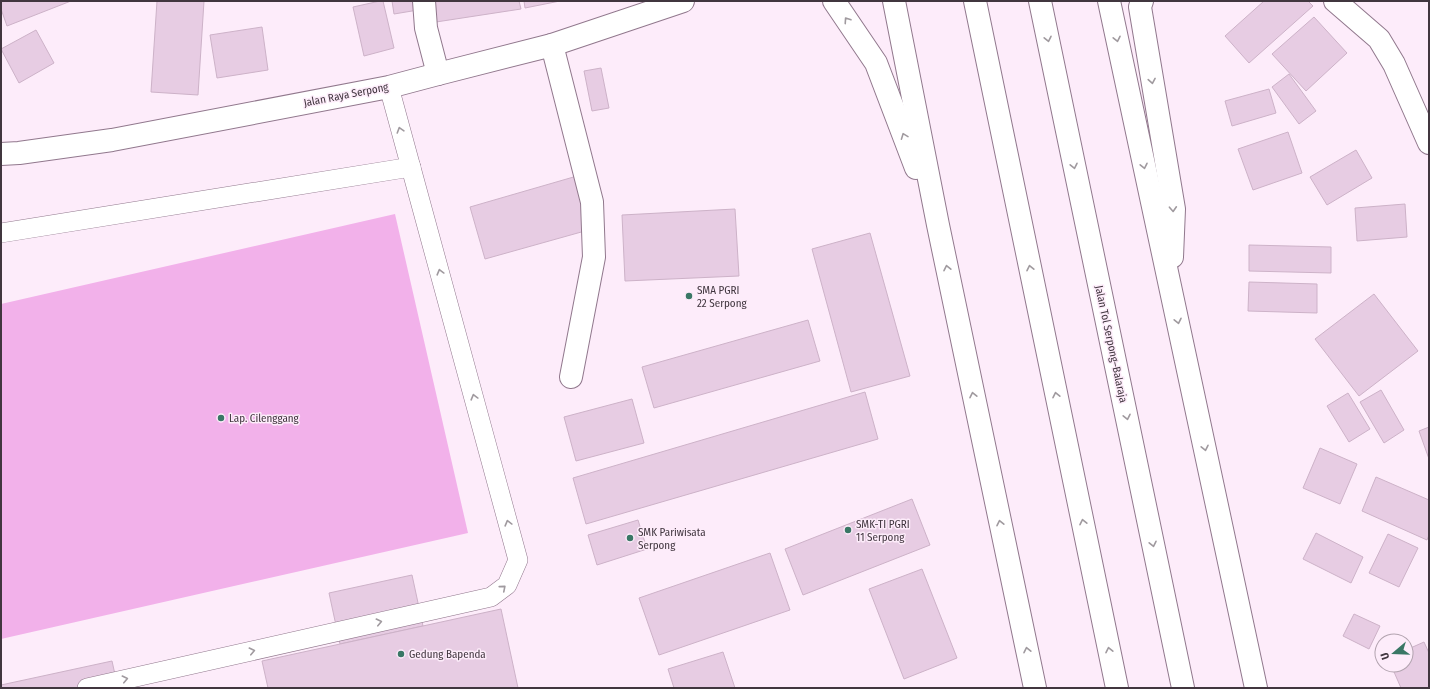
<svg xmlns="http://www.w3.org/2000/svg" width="1430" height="689" font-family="'Fira Sans Condensed',sans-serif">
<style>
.green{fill:#f2b1ea}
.building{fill:#e7cce3;stroke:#cdb2c8}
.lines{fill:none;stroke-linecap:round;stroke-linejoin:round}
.lane-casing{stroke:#91788d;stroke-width:20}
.street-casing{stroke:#91788d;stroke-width:24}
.secondary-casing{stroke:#91788d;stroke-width:24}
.highway-casing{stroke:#91788d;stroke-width:24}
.lane{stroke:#fff;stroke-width:19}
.street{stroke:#fff;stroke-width:22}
.secondary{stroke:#fff;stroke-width:22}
.highway{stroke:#fff;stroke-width:22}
.oneway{stroke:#a09a9f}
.poi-dot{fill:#397765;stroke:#fdecfa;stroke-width:1.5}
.labels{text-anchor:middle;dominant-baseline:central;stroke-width:3;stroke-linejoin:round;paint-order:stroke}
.street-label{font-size:11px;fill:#41363f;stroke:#fdecfa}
.poi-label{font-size:11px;fill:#41363f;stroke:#fdecfa;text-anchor:start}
</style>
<rect width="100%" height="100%" fill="#fdecfa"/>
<!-- green -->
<path class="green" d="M 395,214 L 468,533 L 1,639 L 1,304 Z"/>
<!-- building -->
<g class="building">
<path d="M 1,1 L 71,1 L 7,26 L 1,9 Z"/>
<path d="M 157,1 L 204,1 L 198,95 L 151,92 Z"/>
<path d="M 380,1 L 383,1 L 394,48 L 364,56 L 353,7 Z"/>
<path d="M 392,1 L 416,1 L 418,10 L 394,14 Z"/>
<path d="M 433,1 L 519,1 L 521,9 L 436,22 Z"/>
<path d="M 524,1 L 560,1 L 525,8 Z"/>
<path d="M 1264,1 L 1308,1 L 1313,6 L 1249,63 L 1225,36 Z"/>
<path d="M 1314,17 L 1347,53 L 1306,91 L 1272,54 Z"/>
<path d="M 262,27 L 268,70 L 217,78 L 210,35 Z"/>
<path d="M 36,30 L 54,63 L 19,83 L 1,49 Z"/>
<path d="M 601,68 L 609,108 L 592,111 L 584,71 Z"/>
<path d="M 1289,74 L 1316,111 L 1299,124 L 1272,87 Z"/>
<path d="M 1269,89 L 1276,113 L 1232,126 L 1225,101 Z"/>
<path d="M 1288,132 L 1302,173 L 1253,190 L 1238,149 Z"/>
<path d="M 1356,150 L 1372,178 L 1327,205 L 1310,177 Z"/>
<path d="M 577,176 L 592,229 L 485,259 L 470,207 Z"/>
<path d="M 1405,204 L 1407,237 L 1357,241 L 1355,208 Z"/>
<path d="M 735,209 L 739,276 L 625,281 L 622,215 Z"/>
<path d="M 870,233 L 910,376 L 851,392 L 812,249 Z"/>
<path d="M 1249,245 L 1331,247 L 1331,273 L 1249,271 Z"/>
<path d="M 1249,282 L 1317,284 L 1317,313 L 1248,311 Z"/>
<path d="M 1374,294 L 1418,351 L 1359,396 L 1315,339 Z"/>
<path d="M 808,320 L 820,361 L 654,408 L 642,367 Z"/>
<path d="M 1381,390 L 1404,430 L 1384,443 L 1360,402 Z"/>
<path d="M 865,392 L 878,439 L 586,524 L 573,478 Z"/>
<path d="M 1348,393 L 1370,429 L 1349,442 L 1327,406 Z"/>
<path d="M 632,399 L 644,443 L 576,461 L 564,417 Z"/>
<path d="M 1429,427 L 1429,459 L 1419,431 Z"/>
<path d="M 1320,448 L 1357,464 L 1340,504 L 1303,488 Z"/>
<path d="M 1376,477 L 1429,500 L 1429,535 L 1427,540 L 1362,511 Z"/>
<path d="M 912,499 L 930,545 L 803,595 L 785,549 Z"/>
<path d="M 638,520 L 647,549 L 597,565 L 588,535 Z"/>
<path d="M 1316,533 L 1363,557 L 1351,583 L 1303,559 Z"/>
<path d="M 1388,534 L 1418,548 L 1399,587 L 1369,573 Z"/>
<path d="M 770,553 L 790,610 L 659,655 L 639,598 Z"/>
<path d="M 922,569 L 957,658 L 904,679 L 869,589 Z"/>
<path d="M 412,575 L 423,626 L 340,644 L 329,593 Z"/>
<path d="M 501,609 L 518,688 L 268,688 L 262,661 Z"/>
<path d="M 1354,614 L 1380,626 L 1369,649 L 1343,636 Z"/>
<path d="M 1424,642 L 1429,653 L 1429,688 L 1401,688 L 1391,665 L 1406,665 L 1406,650 Z"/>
<path d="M 723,652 L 735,688 L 674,688 L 668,669 Z"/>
<path d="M 112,661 L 118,688 L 1,688 L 1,685 Z"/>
</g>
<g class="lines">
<defs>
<g id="lane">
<path d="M 1,233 L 411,167"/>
<path d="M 87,688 L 491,597 L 507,585 L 518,560 L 389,87"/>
</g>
<g id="street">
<path d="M 424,1 L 426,28 L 438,74"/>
<path d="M 1335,1 L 1379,39 L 1394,64 L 1429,143"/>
<path d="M 552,45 L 592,202 L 594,257 L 571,377"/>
</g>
<path id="secondary" d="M 1,154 L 19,153 L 112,140 L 389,87 L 438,74 L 552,45 L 683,1"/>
<g id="highway">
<path d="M 834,1 L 876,63 L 916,168"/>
<path d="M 894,1 L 938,225 L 1035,688"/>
<path d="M 975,1 L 1117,688"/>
<path d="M 1040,1 L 1183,688"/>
<path d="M 1109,1 L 1256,688"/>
<path d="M 1142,1 L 1140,7 L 1174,209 L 1172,257"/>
</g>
</defs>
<!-- lane casing -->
<use href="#lane" class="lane-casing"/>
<!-- street casing -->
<use href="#street" class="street-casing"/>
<!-- secondary casing -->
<use href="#secondary" class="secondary-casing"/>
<!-- highway casing -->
<use href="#highway" class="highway-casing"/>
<!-- lane -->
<use href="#lane" class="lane"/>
<!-- street -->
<use href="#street" class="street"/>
<!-- secondary -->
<use href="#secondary" class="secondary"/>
<!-- highway -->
<use href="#highway" class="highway"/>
</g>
<!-- one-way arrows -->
<defs><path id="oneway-chevron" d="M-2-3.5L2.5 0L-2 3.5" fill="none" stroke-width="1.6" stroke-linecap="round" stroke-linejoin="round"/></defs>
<g class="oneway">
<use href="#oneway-chevron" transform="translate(847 20) rotate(-124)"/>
<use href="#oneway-chevron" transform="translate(1048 39) rotate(78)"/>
<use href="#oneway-chevron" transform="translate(1117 39) rotate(78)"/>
<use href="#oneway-chevron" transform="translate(1152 81) rotate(80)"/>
<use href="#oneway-chevron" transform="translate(400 130) rotate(-107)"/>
<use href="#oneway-chevron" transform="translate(904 136) rotate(-111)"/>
<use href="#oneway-chevron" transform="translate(1074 166) rotate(78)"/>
<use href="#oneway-chevron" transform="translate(1144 166) rotate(78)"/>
<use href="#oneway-chevron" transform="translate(1173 209) rotate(87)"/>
<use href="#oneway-chevron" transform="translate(947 268) rotate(-102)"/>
<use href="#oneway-chevron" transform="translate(1030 268) rotate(-102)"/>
<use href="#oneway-chevron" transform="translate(440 272) rotate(-105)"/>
<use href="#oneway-chevron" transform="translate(1178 321) rotate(78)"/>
<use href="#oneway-chevron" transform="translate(973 395) rotate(-102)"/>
<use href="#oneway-chevron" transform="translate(1056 395) rotate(-102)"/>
<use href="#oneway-chevron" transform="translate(474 397) rotate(-105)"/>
<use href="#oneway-chevron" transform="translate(1127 417) rotate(78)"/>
<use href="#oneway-chevron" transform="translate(1205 448) rotate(78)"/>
<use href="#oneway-chevron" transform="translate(1083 522) rotate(-102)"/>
<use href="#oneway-chevron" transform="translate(508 523) rotate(-105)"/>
<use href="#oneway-chevron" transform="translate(1000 523) rotate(-102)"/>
<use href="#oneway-chevron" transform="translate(1153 544) rotate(78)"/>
<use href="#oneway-chevron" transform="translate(503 588) rotate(-41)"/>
<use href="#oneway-chevron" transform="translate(379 622) rotate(-13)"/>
<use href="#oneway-chevron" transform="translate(1027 650) rotate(-102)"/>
<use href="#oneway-chevron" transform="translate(1109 650) rotate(-102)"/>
<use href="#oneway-chevron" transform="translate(252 651) rotate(-13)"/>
<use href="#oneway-chevron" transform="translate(125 679) rotate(-13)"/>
</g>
<!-- markers -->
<g class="poi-dot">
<circle cx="689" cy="296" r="4"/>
<circle cx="221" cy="418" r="4"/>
<circle cx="848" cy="530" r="4"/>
<circle cx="630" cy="538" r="4"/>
<circle cx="401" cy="654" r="4"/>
</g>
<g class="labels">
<!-- street labels -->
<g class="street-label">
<text transform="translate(346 95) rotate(-11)">Jalan Raya Serpong</text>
<text transform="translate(1111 344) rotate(78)">Jalan Tol Serpong–Balaraja</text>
</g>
<!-- poi labels -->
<g class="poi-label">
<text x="697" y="290">SMA PGRI<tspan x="697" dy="13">22 Serpong</tspan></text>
<text x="229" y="418">Lap. Cilenggang</text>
<text x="856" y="524">SMK-TI PGRI<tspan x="856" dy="13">11 Serpong</tspan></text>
<text x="638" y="532">SMK Pariwisata<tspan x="638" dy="13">Serpong</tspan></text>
<text x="409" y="654">Gedung Bapenda</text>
</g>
</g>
<!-- border -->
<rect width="1430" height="689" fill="none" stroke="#41363f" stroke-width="4"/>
<!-- north arrow -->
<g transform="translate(1394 653) rotate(251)"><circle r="19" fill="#fdecfa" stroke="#b2a3af"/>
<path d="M0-3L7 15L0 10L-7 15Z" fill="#397765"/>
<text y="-6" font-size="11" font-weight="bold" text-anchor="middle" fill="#41363f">U</text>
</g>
</svg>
